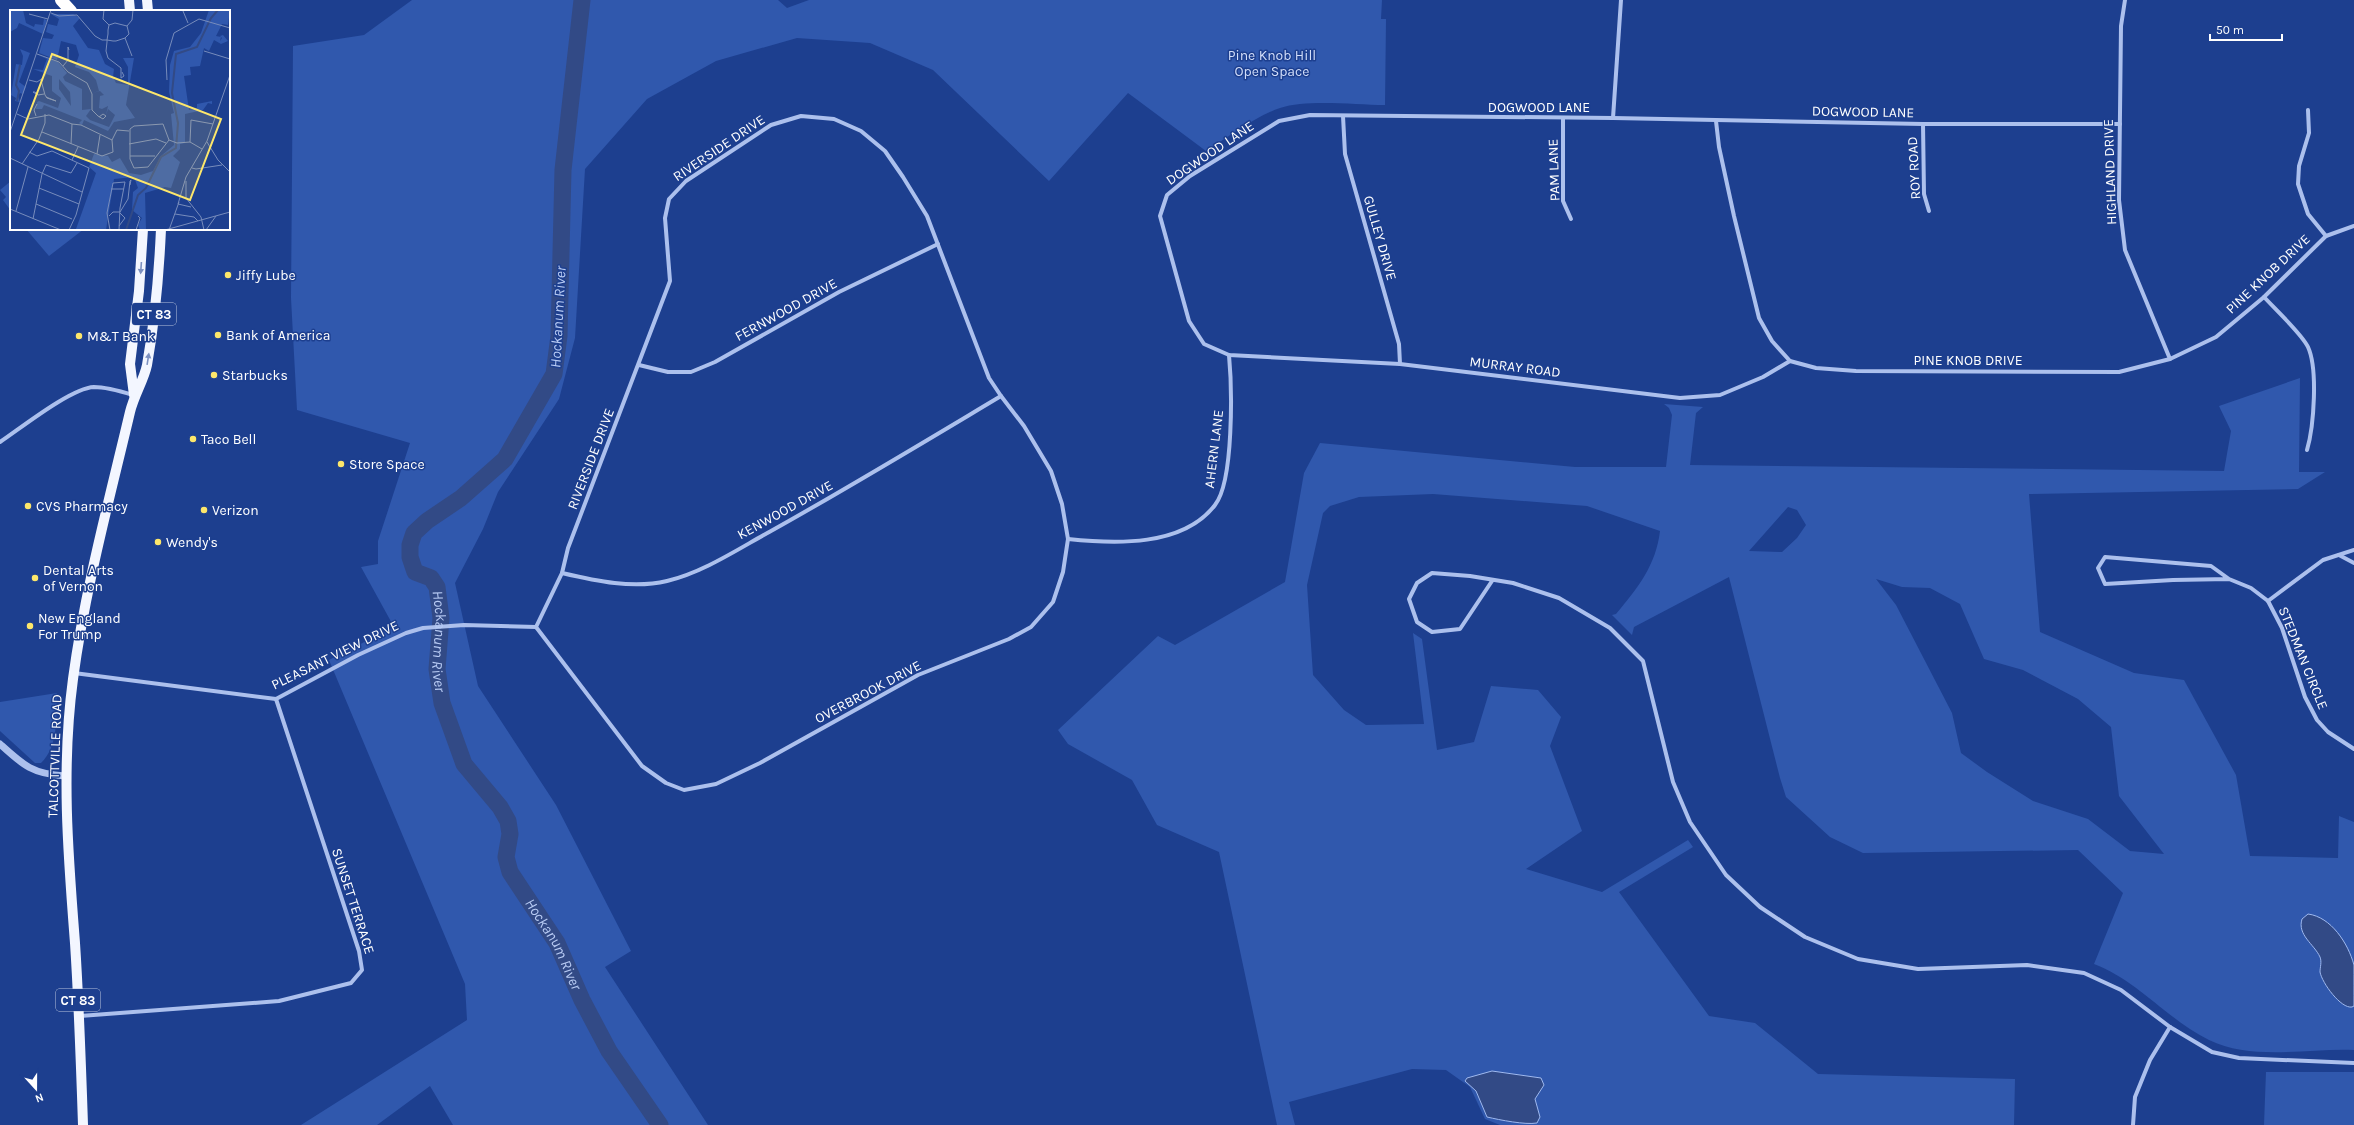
<svg xmlns="http://www.w3.org/2000/svg" width="2354" height="1125" font-family="Karla,sans-serif">
<style>
.green{fill:#3058ad;fill-rule:evenodd}
.water{fill:#324a86;stroke:#9fb9ef}
.lines{fill:none;stroke-linecap:round;stroke-linejoin:round}
.river{stroke:#324a86;stroke-width:17}
.minor{stroke:#acc0ed;stroke-width:4}
.tertiary{stroke:#acc0ed;stroke-width:7}
.primary{stroke:#f3f6ff;stroke-width:10}
.motorway{stroke:#fff;stroke-width:12}
.oneway{fill:#7d91c1}
.poi-dot{fill:#fde76b;stroke:#1d3f8f;stroke-width:1.5}
.labels{text-anchor:middle;dominant-baseline:central;stroke-width:3;stroke-linejoin:round;paint-order:stroke}
.shield{fill:#1d3f8f;stroke:#bbc5dd;stroke-width:1}
.shield-label{font-size:13px;font-weight:bold;fill:#fff}
.park-label{font-size:14px;fill:#d2defa;stroke:#1d3f8f}
.street-label{font-size:14px;fill:#fff;stroke:#1d3f8f}
.poi-label{font-size:14px;fill:#fff;stroke:#1d3f8f;text-anchor:start}
.water-label{font-size:15px;font-style:italic;fill:#b8cbf4;stroke:#1d3f8f}
.inset-river{fill:none;stroke:#324a86;stroke-width:2}
.inset-road{fill:none;stroke:#778cbc;stroke-width:1}
.view{fill:#fde76b;fill-opacity:0.15;stroke:#fde76b;stroke-width:2}
.inset-edge{fill:none;stroke:#fff;stroke-width:2}
</style>
<rect width="100%" height="100%" fill="#1d3f8f"/>
<!-- green -->
<g class="green">
<path d="M 412,0 L 778,0 L 787,8 L 809,0 L 1382,0 L 1381,19 L 1386,19 L 1385,105 C 1355,105 1307,99 1280,108 C 1254,117 1229,137 1206,151 L 1128,93 L 1049,181 L 933,70 L 870,43 L 797,38 L 716,61 L 647,99 L 585,169 L 575,338 L 559,399 L 498,492 L 483,529 L 455,583 L 478,686 L 556,805 L 631,951 L 605,967 L 708,1125 L 453,1125 L 430,1086 L 377,1125 L 301,1125 L 467,1020 L 465,984 L 329,660 L 394,627 L 361,567 L 378,564 L 378,541 L 410,443 L 297,410 L 291,298 L 293,46 L 364,35 Z"/>
<path d="M 11,181 L 11,211 L 3,200 L 6,197 L 0,190 Z"/>
<path d="M 26,229 L 84,229 L 49,256 Z"/>
<path d="M 2300,378 L 2299,472 L 2325,472 L 2298,489 L 2029,494 L 2040,632 L 2134,673 L 2184,680 L 2236,775 L 2250,856 L 2338,858 L 2339,816 L 2354,822 L 2354,1050 C 2308,1048 2252,1061 2209,1040 C 2168,1020 2137,980 2094,964 L 2123,893 L 2078,850 L 1863,853 L 1830,837 L 1786,797 L 1780,778 L 1729,577 L 1634,627 L 1632,635 L 1612,615 L 1616,614 C 1638,588 1656,565 1660,531 L 1587,506 L 1433,494 L 1359,497 L 1330,506 L 1323,513 L 1307,585 L 1313,675 L 1344,710 L 1366,725 L 1424,724 L 1413,633 L 1422,639 L 1437,750 L 1474,742 L 1491,686 L 1538,690 L 1561,717 L 1550,746 L 1582,831 L 1526,869 L 1602,892 L 1688,840 L 1693,847 L 1619,892 L 1709,1016 L 1755,1023 L 1818,1074 L 2015,1079 L 2014,1125 L 1500,1125 L 1485,1119 L 1470,1087 L 1446,1070 L 1412,1069 L 1289,1102 L 1295,1125 L 1277,1125 L 1219,852 L 1157,825 L 1132,780 L 1068,744 L 1058,730 L 1158,636 L 1175,645 L 1285,582 L 1304,473 L 1320,443 L 1575,467 L 1666,467 L 1672,415 L 1669,408 L 1664,404 L 1703,407 L 1696,413 L 1690,465 L 2224,471 L 2231,431 L 2219,406 ZM 1788,507 L 1797,510 L 1806,525 L 1797,538 L 1782,552 L 1749,551 ZM 1876,579 L 1902,587 L 1930,588 L 1960,604 L 1984,659 L 2023,670 L 2078,699 L 2111,727 L 2119,796 L 2164,854 L 2130,851 L 2088,819 L 2033,801 L 1987,772 L 1961,753 L 1952,713 L 1896,605 Z"/>
<path d="M 57,693 C 56,716 59,746 41,763 L 35,763 L 0,731 L 0,702 Z"/>
<path d="M 2266,1072 L 2354,1072 L 2354,1125 L 2264,1125 Z"/>
</g>
<!-- water -->
<g class="water">
<path d="M 2308,914 C 2331,917 2348,943 2354,965 C 2354,977 2354,993 2354,1006 L 2352,1007 C 2341,1009 2322,983 2320,972 C 2320,967 2322,962 2320,957 C 2314,944 2297,935 2302,919 Z"/>
<path d="M 1492,1071 L 1541,1078 L 1544,1085 L 1535,1099 L 1540,1117 L 1537,1123 C 1525,1125 1500,1120 1487,1117 L 1476,1091 L 1465,1081 L 1467,1078 Z"/>
</g>
<g class="lines">
<!-- river -->
<path class="river" id="s1" d="M 582,0 L 563,170 L 559,336 L 554,374 L 505,459 L 461,498 L 427,521 L 414,533 L 410,545 L 410,557 L 415,572 L 431,578 L 437,587 L 441,618 L 437,669 L 442,703 L 464,764 L 500,807 L 508,821 L 510,834 L 506,857 L 510,872 L 557,943 L 582,1000 L 609,1051 L 660,1125"/>
<!-- minor -->
<g class="minor">
<path d="M 2125,0 L 2121,26 L 2119,200 L 2125,250 L 2170,359"/>
<path d="M 2308,110 L 2309,133 L 2299,166 L 2298,184 L 2308,214 L 2326,236"/>
<path d="M 801,116 L 834,119 L 861,131 L 885,151 L 903,177 L 927,216 L 989,378 L 1001,396 L 1024,426 L 1051,471 L 1062,504 L 1068,539 L 1063,572 L 1053,602 L 1031,627 L 1009,639 L 918,675 L 760,763 L 716,784 L 684,790 L 666,783 L 642,766 L 536,627 L 562,573 L 568,548 L 670,281 L 665,218 L 669,199 L 686,181 L 771,125 Z"/>
<path d="M 1343,116 L 1345,154 L 1399,344 L 1400,364"/>
<path d="M 1613,118 L 1621,0"/>
<path d="M 1563,119 L 1563,201 L 1571,219"/>
<path d="M 1716,121 L 1719,147 L 1734,216 L 1759,318 L 1772,341 L 1790,361 L 1816,368 L 1856,371 L 2119,372 L 2170,359 L 2216,337 L 2264,297 L 2326,236 L 2354,226"/>
<path d="M 1923,124 L 1924,194 L 1929,211"/>
<path d="M 2264,297 C 2274,308 2302,334 2308,347 C 2318,369 2314,426 2307,450"/>
<path d="M 1790,361 L 1763,377 L 1720,395 L 1680,398 L 1400,364 L 1229,355 L 1204,344 L 1189,321 L 1160,216 L 1167,195 L 1190,176 L 1279,121 L 1310,115 L 1613,118 L 1923,124 L 2120,124"/>
<path d="M 639,365 L 668,372 L 691,372 L 715,362 L 839,292 L 938,244"/>
<path d="M 0,442 C 21,428 71,388 94,387 C 107,387 120,391 133,395"/>
<path d="M 1068,539 C 1115,544 1183,547 1215,505 C 1234,481 1232,387 1229,355"/>
<path d="M 2339,555 L 2354,563"/>
<path d="M 562,573 C 596,581 633,589 667,581 C 704,572 738,549 771,531 C 848,488 924,442 1001,396"/>
<path d="M 2229,579 L 2173,580 L 2105,584 L 2098,568 L 2105,557 L 2211,566 L 2229,579 L 2251,588 L 2268,601 L 2282,628 L 2305,697 L 2317,720 L 2328,732 L 2354,749"/>
<path d="M 1492,581 L 1460,629 L 1432,632 L 1417,622 L 1409,599 L 1417,583 L 1432,573 L 1470,576 L 1513,583 L 1559,598 L 1610,628 L 1643,661 L 1673,782 L 1690,822 L 1726,875 L 1760,907 L 1805,937 L 1858,959 L 1918,969 L 2027,965 L 2084,973 L 2121,990 L 2170,1027 L 2212,1052 L 2239,1058 L 2354,1063"/>
<path d="M 2268,601 L 2323,560 L 2354,550"/>
<path d="M 74,673 L 276,699 L 358,655 L 406,633 L 423,628 L 464,625 L 536,627"/>
<path d="M 80,1016 L 279,1001 L 351,983 L 362,970 L 359,951 L 276,699"/>
<path d="M 2133,1125 L 2135,1097 L 2150,1060 L 2170,1027"/>
</g>
<!-- tertiary -->
<path class="tertiary" d="M 0,744 C 23,765 32,774 65,776"/>
<!-- primary -->
<g class="primary">
<path d="M 129,0 L 130,11"/>
<path d="M 147,0 L 148,11"/>
<path d="M 134,395 L 130,364 L 139,291 L 143,229"/>
<path d="M 83,1125 C 81,1064 79,1004 75,943 C 68,854 61,768 73,679 C 85,589 109,501 130,412 C 134,395 144,380 147,365 C 155,320 159,274 161,229"/>
</g>
<!-- motorway -->
<path class="motorway" d="M 61,0 L 71,11"/>
</g>
<!-- one-way arrows -->
<defs><path id="oneway-solid" d="M-6-.8H1V-3.2L6.5 0L1 3.2V.8H-6Z"/></defs>
<g class="oneway">
<use href="#oneway-solid" transform="translate(141 268) rotate(94)"/>
<use href="#oneway-solid" transform="translate(148 359) rotate(-81)"/>
</g>
<!-- markers -->
<g class="poi-dot">
<circle cx="228" cy="275" r="4"/>
<circle cx="218" cy="335" r="4"/>
<circle cx="79" cy="336" r="4"/>
<circle cx="214" cy="375" r="4"/>
<circle cx="193" cy="439" r="4"/>
<circle cx="341" cy="464" r="4"/>
<circle cx="28" cy="506" r="4"/>
<circle cx="204" cy="510" r="4"/>
<circle cx="158" cy="542" r="4"/>
<circle cx="35" cy="578" r="4"/>
<circle cx="30" cy="626" r="4"/>
</g>
<g class="labels">
<!-- shield labels -->
<g class="shield">
<rect x="132" y="303" width="44" height="22" rx="3"/>
<rect x="56" y="989" width="44" height="22" rx="3"/>
</g>
<g class="shield-label">
<text x="154" y="314">CT 83</text>
<text x="78" y="1000">CT 83</text>
</g>
<!-- park labels -->
<g class="park-label">
<text x="1272" y="55">Pine Knob Hill<tspan x="1272" dy="16">Open Space</tspan></text>
</g>
<!-- street labels -->
<g class="street-label">
<text x="1539" y="107">DOGWOOD LANE</text>
<text transform="translate(1863 112) rotate(1)">DOGWOOD LANE</text>
<text transform="translate(719 148) rotate(-34)">RIVERSIDE DRIVE</text>
<text transform="translate(1210 153) rotate(-34)">DOGWOOD LANE</text>
<text transform="translate(1914 168) rotate(-93)">ROY ROAD</text>
<text transform="translate(1554 170) rotate(-92)">PAM LANE</text>
<text transform="translate(2110 172) rotate(-92)">HIGHLAND DRIVE</text>
<text transform="translate(1380 238) rotate(74)">GULLEY DRIVE</text>
<text transform="translate(2268 274) rotate(-43)">PINE KNOB DRIVE</text>
<text transform="translate(786 310) rotate(-29)">FERNWOOD DRIVE</text>
<text x="1968" y="360">PINE KNOB DRIVE</text>
<text transform="translate(1515 367) rotate(7)">MURRAY ROAD</text>
<text transform="translate(1214 449) rotate(-83)">AHERN LANE</text>
<text transform="translate(591 459) rotate(-69)">RIVERSIDE DRIVE</text>
<text transform="translate(785 510) rotate(-29)">KENWOOD DRIVE</text>
<text transform="translate(335 655) rotate(-26)">PLEASANT VIEW DRIVE</text>
<text transform="translate(2303 658) rotate(68)">STEDMAN CIRCLE</text>
<text transform="translate(868 692) rotate(-28)">OVERBROOK DRIVE</text>
<text transform="translate(55 756) rotate(-88)">TALCOTTVILLE ROAD</text>
<text transform="translate(353 901) rotate(72)">SUNSET TERRACE</text>
</g>
<!-- poi labels -->
<g class="poi-label">
<text x="236" y="275">Jiffy Lube</text>
<text x="226" y="335">Bank of America</text>
<text x="87" y="336">M&amp;T Bank</text>
<text x="222" y="375">Starbucks</text>
<text x="201" y="439">Taco Bell</text>
<text x="349" y="464">Store Space</text>
<text x="36" y="506">CVS Pharmacy</text>
<text x="212" y="510">Verizon</text>
<text x="166" y="542">Wendy's</text>
<text x="43" y="570">Dental Arts<tspan x="43" dy="16">of Vernon</tspan></text>
<text x="38" y="618">New England<tspan x="38" dy="16">For Trump</tspan></text>
</g>
<!-- water labels -->
<g class="water-label">
<text transform="translate(558 317) rotate(-87)">Hockanum River</text>
<text stroke="none"><textPath href="#s1" startOffset="714">Hockanum River</textPath></text>
<text stroke="none"><textPath href="#s1" startOffset="1050">Hockanum River</textPath></text>
</g>
</g>
<!-- overview -->
<g transform="translate(10 10)">
<rect width="220" height="220" fill="#1d3f8f"/>
<path d="M 0,0 L 13,0 L 16,13 L 24,17 L 25,14 L 33,15 L 34,9 L 37,10 L 33,24 L 9,13 L 7,18 L 0,22 ZM 199,0 L 220,0 L 218,15 L 212,14 L 206,26 L 211,27 L 210,31 L 212,28 L 210,26 L 213,25 L 218,31 L 211,34 L 204,30 L 199,41 L 194,38 L 190,56 L 180,57 L 181,65 L 174,66 L 179,100 L 187,98 L 187,94 L 202,91 L 202,94 L 198,93 L 193,100 L 175,104 L 175,133 L 170,134 L 170,139 L 163,146 L 170,152 L 161,178 L 155,177 L 135,183 L 136,220 L 130,220 L 128,215 L 132,208 L 122,200 L 123,182 L 128,178 L 124,167 L 104,169 L 96,220 L 66,219 L 86,163 L 79,157 L 84,144 L 98,146 L 102,152 L 110,148 L 119,163 L 131,165 L 143,161 L 151,146 L 164,135 L 161,104 L 164,103 L 159,82 L 160,55 L 164,41 L 180,37 L 191,23 ZM 41,4 L 63,4 L 70,8 L 63,16 L 78,38 L 89,40 L 95,54 L 104,59 L 103,67 L 106,73 L 118,75 L 118,57 L 113,48 L 124,48 L 116,95 L 125,108 L 104,112 L 98,121 L 74,110 L 72,115 L 69,113 L 72,110 L 34,95 L 32,99 L 26,99 L 27,92 L 29,91 L 48,98 L 51,88 L 42,81 L 42,66 L 36,64 L 35,67 L 34,63 L 23,59 L 33,60 L 35,54 L 37,49 L 28,45 L 48,52 L 57,63 L 53,67 L 55,71 L 72,79 L 72,100 L 81,99 L 76,106 L 80,110 L 99,117 L 105,105 L 98,99 L 96,105 L 98,96 L 92,99 L 89,98 L 90,86 L 94,85 L 90,81 L 82,83 L 89,81 L 86,70 L 79,62 L 65,57 L 69,45 L 66,35 L 51,31 L 47,50 L 29,43 L 33,28 L 42,29 L 44,25 L 36,22 L 38,14 L 47,16 L 49,9 ZM 49,69 L 60,82 L 61,96 L 49,79 ZM 10,39 L 20,43 L 9,72 L 16,77 L 13,84 L 10,83 L 8,85 L 10,92 L 5,91 L 6,88 L 1,85 L 6,54 L 12,55 L 13,46 Z" fill="#3058ad" fill-rule="evenodd"/>
<path class="inset-river" d="M 7,91 L 9,81 L 6,75 L 10,55M 116,220 L 128,185 L 136,178 L 151,147 L 166,138 L 168,113 L 162,83 L 166,44 L 187,37 L 201,8 L 208,0"/>
<path class="inset-road" d="M 94,0 L 93,9 L 99,15M 173,1 L 178,13M 41,3 L 49,6 L 67,5 L 85,26 L 92,30 L 97,30 L 103,31 L 106,31 L 115,28 L 119,24 L 117,16 L 105,13 L 99,15 L 98,20 L 98,24 L 97,30 L 97,32 L 96,41 L 98,48 L 111,58 L 111,68 L 114,66 L 112,62M 19,4 L 38,9M 117,16 L 122,10 L 123,0M 115,28 L 122,46M 194,41 L 220,49M 27,44 L 49,52 L 58,62 L 77,73 L 82,84 L 82,100 L 88,106 L 93,109 L 96,106 L 93,104 L 89,107M 53,56 L 58,50 L 58,37 L 59,40M 19,70 L 27,72 L 33,68M 31,70 L 35,85 L 37,88 L 46,91 L 36,87M 157,70 L 156,50 L 164,23 L 189,9 L 220,18M 28,85 L 23,82 L 25,82 L 28,85 L 34,84M 7,104 L 18,109 L 39,105 L 62,114M 26,106 L 24,100 L 27,94M 62,114 L 71,115 L 102,130M 153,114 L 159,130 L 138,157 L 124,158 L 120,149 L 120,119 L 124,116 ZM 0,122 L 41,0M 32,122 L 92,146 L 103,142 L 102,130M 102,130 L 107,120 L 119,121M 159,130 L 167,133 L 180,132 L 192,139M 180,132 L 181,110 L 203,114M 197,132 L 208,150 L 220,162M 61,134 L 62,114M 119,134 L 146,129 L 156,133M 19,142 L 27,146 L 42,141 L 79,158 L 66,205 L 59,220M 87,144 L 90,125M 120,146 L 145,146M 0,148 L 72,182M 62,150 L 68,137M 12,154 L 29,129 L 35,113 L 35,104M 182,158 L 186,159 L 212,155M 176,171 L 176,188 L 191,207 L 194,220M 29,178 L 69,194M 101,179 L 114,179M 26,194 L 62,209M 168,194 L 176,167 L 197,131 L 220,65M 168,194 L 181,197M 0,199 L 51,220M 6,201 L 18,157M 110,202 L 118,189 L 120,171 L 121,170 L 120,175M 165,204 L 184,207 L 188,211M 99,206 L 103,202 L 110,202M 23,209 L 32,164 L 36,155 L 61,163 L 67,153M 109,216 L 115,208 L 110,203M 100,220 L 97,203 L 103,173 L 115,172 L 110,198 L 109,220M 126,220 L 130,208 L 128,206M 155,220 L 220,202M 159,220 L 169,192M 196,220 L 206,206"/>
<path class="view" d="M 42,44 L 211,109 L 180,190 L 11,125 Z"/>
<rect width="220" height="220" class="inset-edge"/>
</g>
<!-- north arrow -->
<g transform="translate(36 1089) rotate(159)" stroke="#1d3f8f" stroke-width="3" paint-order="stroke">
<path d="M0-3L7 15L0 10L-7 15Z" fill="#ffffff"/>
<text y="-6" font-size="11" font-weight="bold" text-anchor="middle" fill="#ffffff">N</text>
</g>
<!-- scale -->
<path d="M2210 34v6h72v-6" fill="none" stroke="#ffffff" stroke-width="2"/>
<text x="2216" y="34" font-size="12" fill="#ffffff" stroke="#1d3f8f" stroke-width="3" paint-order="stroke">50 m</text>
</svg>
